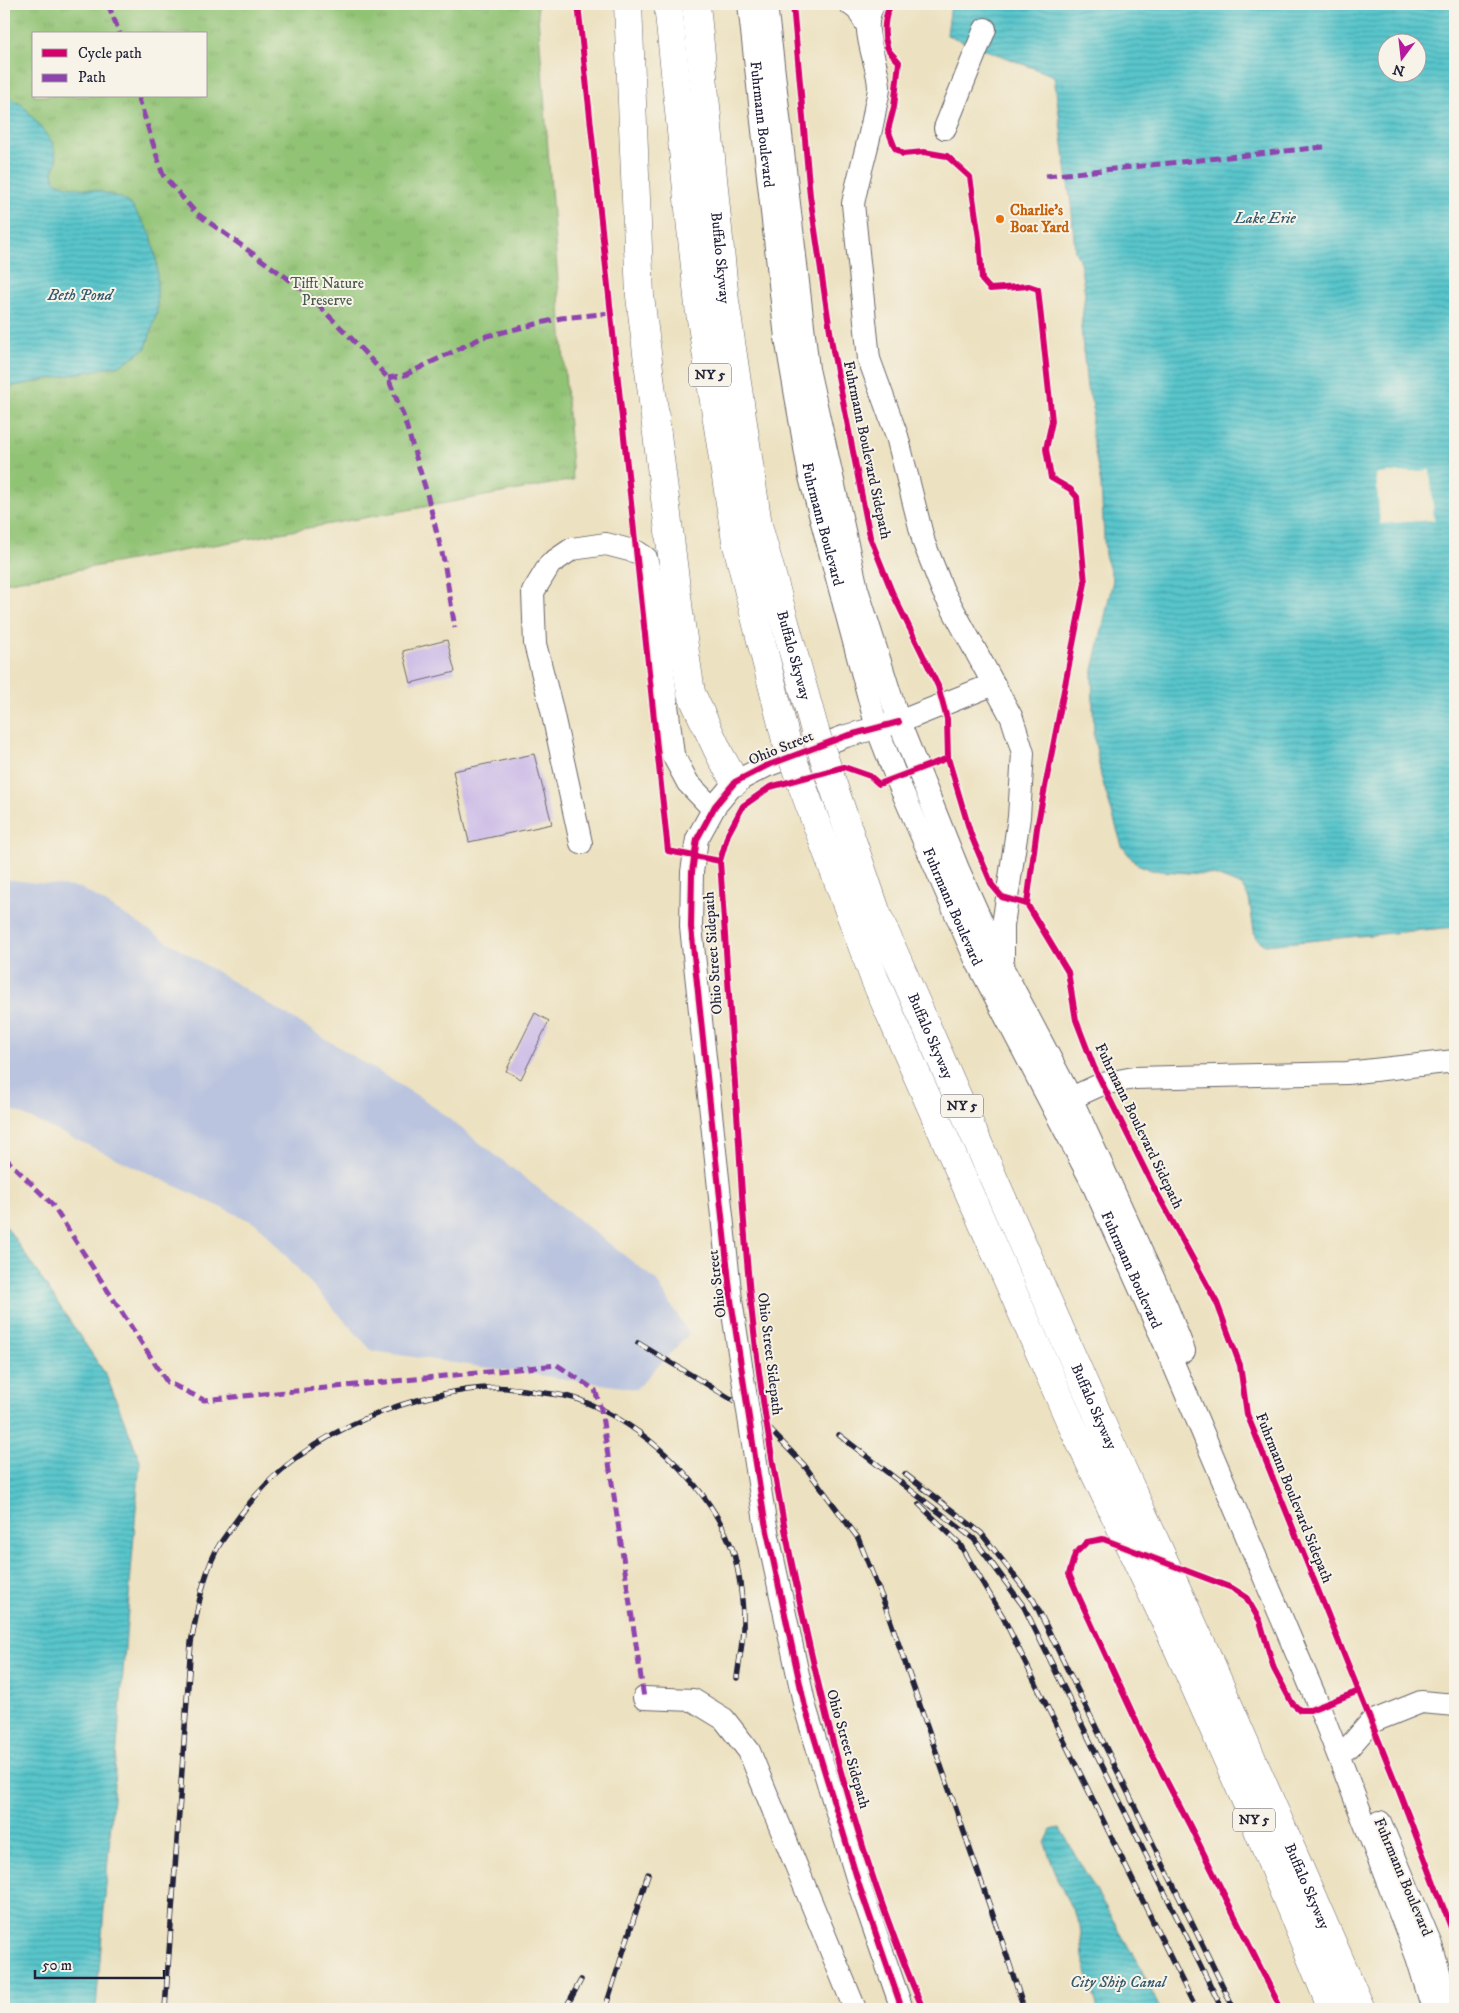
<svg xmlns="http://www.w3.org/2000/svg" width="1459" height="2013" font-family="'IM FELL DW Pica',serif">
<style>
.railway{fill:#bac4de}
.park{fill:url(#park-tufts);stroke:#5a7258;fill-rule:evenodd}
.water{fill:url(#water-rules);stroke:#3d7484;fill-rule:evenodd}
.pier{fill:#ece1c0}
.building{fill:#cbbae7}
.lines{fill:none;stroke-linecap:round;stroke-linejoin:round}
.minor-casing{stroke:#69656a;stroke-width:24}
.highway-casing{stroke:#69656a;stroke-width:29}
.minor{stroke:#fff;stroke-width:22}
.highway{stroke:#fff;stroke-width:28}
.rail-casing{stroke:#22223b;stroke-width:5.5}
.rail{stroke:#f7f3e8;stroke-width:4;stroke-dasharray:11;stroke-linecap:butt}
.minor-bridge-casing{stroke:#69656a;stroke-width:24;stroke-linecap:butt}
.highway-bridge-casing{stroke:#69656a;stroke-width:29;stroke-linecap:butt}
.minor-bridge{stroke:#fff;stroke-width:22}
.highway-bridge{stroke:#fff;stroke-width:28}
.quiet{stroke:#8e44ad;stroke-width:5;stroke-dasharray:10 5;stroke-linecap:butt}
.cycleway-casing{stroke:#f7f3e8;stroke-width:9}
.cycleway{stroke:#d6006c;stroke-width:6}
.food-dot{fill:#e8710a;stroke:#f7f3e8;stroke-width:2}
.labels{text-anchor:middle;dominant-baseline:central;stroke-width:4;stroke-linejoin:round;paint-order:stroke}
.shield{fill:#f7f3e8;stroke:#62616f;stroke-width:1}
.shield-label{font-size:14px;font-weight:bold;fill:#22223b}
.street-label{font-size:15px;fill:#22223b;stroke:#f7f3e8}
.food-label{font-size:15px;font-weight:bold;fill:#c56008;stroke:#f7f3e8;text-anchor:start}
.park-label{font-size:15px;fill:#495a4f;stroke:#f7f3e8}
.water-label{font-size:16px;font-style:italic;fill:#355b6e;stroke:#f7f3e8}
</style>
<defs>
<pattern id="park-tufts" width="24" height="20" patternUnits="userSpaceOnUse" patternTransform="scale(1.25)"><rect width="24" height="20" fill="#91c374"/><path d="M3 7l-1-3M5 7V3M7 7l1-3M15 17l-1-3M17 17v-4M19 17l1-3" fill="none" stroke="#7da765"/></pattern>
<pattern id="water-rules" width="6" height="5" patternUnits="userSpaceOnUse" patternTransform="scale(1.25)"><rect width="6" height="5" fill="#58c6cc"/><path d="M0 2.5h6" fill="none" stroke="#48a0a7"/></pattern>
</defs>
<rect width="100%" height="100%" fill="#f7f3e8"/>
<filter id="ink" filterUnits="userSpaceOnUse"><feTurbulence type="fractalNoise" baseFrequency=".02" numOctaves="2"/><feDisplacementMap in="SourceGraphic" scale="10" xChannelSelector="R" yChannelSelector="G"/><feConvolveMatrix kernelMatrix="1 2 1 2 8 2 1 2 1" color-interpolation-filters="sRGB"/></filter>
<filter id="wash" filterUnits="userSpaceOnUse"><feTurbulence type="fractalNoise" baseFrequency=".0096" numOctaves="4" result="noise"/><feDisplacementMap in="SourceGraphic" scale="20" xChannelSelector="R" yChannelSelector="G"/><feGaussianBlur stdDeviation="1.12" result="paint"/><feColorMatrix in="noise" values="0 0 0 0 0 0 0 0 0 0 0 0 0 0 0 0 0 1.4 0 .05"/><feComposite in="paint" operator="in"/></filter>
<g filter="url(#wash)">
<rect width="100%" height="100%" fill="#ece1c0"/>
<!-- railway -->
<path class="railway" d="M 4,879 L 81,888 L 426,1101 L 656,1280 L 689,1334 L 636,1389 L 372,1351 L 257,1224 L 4,1106 Z"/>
<!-- park -->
<path class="park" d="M 4,4 L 537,4 L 573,480 L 4,583 ZM 34,34 L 206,34 L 206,96 L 34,96 Z"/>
<!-- water -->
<g class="water">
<path d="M 951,4 L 1455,4 L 1455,927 L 1265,945 L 1255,937 L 1249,899 L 1242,886 L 1214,875 L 1151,870 L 1135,863 L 1122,846 L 1101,776 L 1094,736 L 1092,675 L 1113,580 L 1105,555 L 1101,485 L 1091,431 L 1093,406 L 1087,388 L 1081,328 L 1085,294 L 1080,262 L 1075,251 L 1072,212 L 1054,76 L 947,35 ZM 1386,42 L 1416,42 L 1416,72 L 1386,72 Z"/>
<path d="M 4,95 L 24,106 L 52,142 L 57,160 L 53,172 L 55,181 L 66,186 L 95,190 L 121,198 L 132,206 L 151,234 L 157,263 L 157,313 L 146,348 L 121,365 L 4,388 Z"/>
<path d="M 4,1223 L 106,1375 L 140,1460 L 96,2009 L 4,2009 Z"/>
<path d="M 1060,1828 L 1140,1967 L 1160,2009 L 1098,2009 L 1083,1957 L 1080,1925 L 1058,1881 L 1045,1843 L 1051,1830 Z"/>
</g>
<!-- pier -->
<path class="pier" d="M 1430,470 L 1434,520 L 1380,524 L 1376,474 Z"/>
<g id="blocks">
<!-- building -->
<g class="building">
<path d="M 447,640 L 455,672 L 411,683 L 403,651 Z"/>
<path d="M 534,754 L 552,824 L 469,842 L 453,771 Z"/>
<path d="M 535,1013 L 549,1021 L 521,1079 L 506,1071 Z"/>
</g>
</g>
</g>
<g filter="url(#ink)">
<use href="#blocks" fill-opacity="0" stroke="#69656a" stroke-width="1"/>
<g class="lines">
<defs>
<g id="minor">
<path id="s1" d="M 749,4 L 786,338 L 810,477 L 877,728 L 896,777 L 976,960 L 1091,1180 L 1165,1344 L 1319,1706 L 1417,1957 L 1433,2009"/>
<path d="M 766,4 L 808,369 L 857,589 L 899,722 L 958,869 L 1001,965 L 1071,1098 L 1167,1308 L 1184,1351"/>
<path d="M 850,4 L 858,10 L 867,25"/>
<path d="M 874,4 C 858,28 878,60 879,87 C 879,94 876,102 875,109 C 870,141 859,172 853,204 L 869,359 L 897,436 L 924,543 L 943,591 L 1012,718 L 1023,753 L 1019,817 L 1003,925 L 1003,959"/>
<path d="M 945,128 L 985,29"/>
<path d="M 581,843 L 551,706 L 535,644 L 533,592 L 550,564 L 572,549 L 606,544 L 637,552 L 646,558 L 653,588 L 673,755 L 688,783 L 713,809"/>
<path d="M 1058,1104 L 1102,1084 L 1134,1078 L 1347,1073 L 1455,1061"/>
<path d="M 731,1300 L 691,927 L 692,872 L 697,839 L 715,806 L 735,782 L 766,766 L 846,736 L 899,722 L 994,684"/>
<path d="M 644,1698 L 693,1700 L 724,1719 L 749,1751 L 855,2009"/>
<path d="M 805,1707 L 860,1888 L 902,2009"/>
<path d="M 1338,1754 L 1349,1747 L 1371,1722 L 1421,1702 L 1455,1705"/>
<path d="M 1380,1822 L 1430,1942 L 1450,2009"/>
</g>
<g id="highway">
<path d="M 628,4 L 640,296 L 679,612 L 691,693 L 720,755 L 735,782"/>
<path d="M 668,4 L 699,306 L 736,541 L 786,740"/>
<path id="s2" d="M 696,4 L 725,301 L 758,525 L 815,731"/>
<path id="s3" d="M 830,776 L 877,914 L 1105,1431 L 1204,1649 L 1361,2009"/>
<path d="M 802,785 L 875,980 L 1070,1421 L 1171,1633 L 1249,1808 L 1332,2009"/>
</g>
</defs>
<!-- minor casing -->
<use href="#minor" class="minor-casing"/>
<!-- highway casing -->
<use href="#highway" class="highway-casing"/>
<!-- minor -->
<use href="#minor" class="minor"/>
<!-- highway -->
<use href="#highway" class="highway"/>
<defs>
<g id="rail">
<path d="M 638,1343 L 753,1412 L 804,1465 L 858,1538 L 885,1605 L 1005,1950 L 1024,2009"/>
<path d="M 839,1435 L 974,1539 L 1024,1607 L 1222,2009"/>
<path d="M 905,1474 L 981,1533 L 1034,1601 L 1234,2009"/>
<path d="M 919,1504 L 959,1543 L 1003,1617 L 1196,2009"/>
<path d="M 165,2009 L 191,1643 C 197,1612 202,1579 216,1551 C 220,1542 228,1533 233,1525 C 266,1478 300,1450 351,1425 C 393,1405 438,1392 485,1388 C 501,1386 520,1389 537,1392 C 551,1394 567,1395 580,1400 C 644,1425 707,1483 732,1548 C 739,1568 743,1600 743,1621 C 744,1639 739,1660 737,1678"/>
<path d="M 565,2009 L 581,1980"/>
<path d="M 605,2009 L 648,1874"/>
</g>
</defs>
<!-- rail casing -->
<use href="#rail" class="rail-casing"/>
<!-- rail -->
<use href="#rail" class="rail"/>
<defs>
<path id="minor-bridge" d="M 731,1300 L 765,1522 L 805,1707"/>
<g id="highway-bridge">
<path d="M 815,731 L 830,776"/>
<path d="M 786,740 L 802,785"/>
</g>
</defs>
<!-- minor-bridge casing -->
<use href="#minor-bridge" class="minor-bridge-casing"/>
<!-- highway-bridge casing -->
<use href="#highway-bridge" class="highway-bridge-casing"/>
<!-- minor-bridge -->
<use href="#minor-bridge" class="minor-bridge"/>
<!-- highway-bridge -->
<use href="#highway-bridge" class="highway-bridge"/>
<!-- quiet -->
<g class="quiet">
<path d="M 108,4 L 120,34"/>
<path d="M 138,96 L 163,175 L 196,213 L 301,288 L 351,338 L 388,378 L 403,415 L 426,490 L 444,561 L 455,628"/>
<path d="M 1046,176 L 1324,147"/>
<path d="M 388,378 L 405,375 L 483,337 L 561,318 L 611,313"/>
<path d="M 4,1157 L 51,1203 L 167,1382 L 204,1400 L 557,1365 L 595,1390 L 601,1409 L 644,1698"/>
</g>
<defs>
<g id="cycleway">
<path d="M 578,4 L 668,851 L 720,861"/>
<path d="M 793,4 L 810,196 L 833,351 L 870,537 L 892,592 L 938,686 L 947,719 L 948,758 L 971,835 L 992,885 L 1002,897 L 1027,904 L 1068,972 L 1076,1020 L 1094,1067 L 1153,1186 L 1217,1303 L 1240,1365 L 1247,1414 L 1399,1791 L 1455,1938"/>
<path d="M 892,4 C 884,13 883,34 887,46 C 888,52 895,57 899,62 L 894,107 L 888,130 L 895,148 L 903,154 L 924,152 L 947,156 L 970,177 L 979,238 L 982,280 L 990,289 L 1029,286 L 1038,289 L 1052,421 L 1046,449 L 1051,478 L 1070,489 L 1077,497 L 1085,583 L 1037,828 L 1027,904"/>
<path d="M 899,722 L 846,736 L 766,766 L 735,782 L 715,806 L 697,839 L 692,872 L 691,927 L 731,1300 L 765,1522 L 805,1707 L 860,1888 L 902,2009"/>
<path d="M 923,2009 C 866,1877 829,1739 799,1598 C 779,1504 762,1409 752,1314 C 746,1257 742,1200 739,1143 C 732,1049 727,955 720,861 L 728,834 L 743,806 L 770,787 L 844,767 L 870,776 L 879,784 L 948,758"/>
<path d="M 1281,2009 L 1190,1826 L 1143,1736 L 1078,1595 L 1069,1574 L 1075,1554 L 1087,1542 L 1103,1539 L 1232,1588 L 1246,1597 L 1260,1621 L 1274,1669 L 1292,1703 L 1300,1710 L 1310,1710 L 1359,1691"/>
</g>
</defs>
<!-- cycleway casing -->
<use href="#cycleway" class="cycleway-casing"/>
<!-- cycleway -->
<use href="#cycleway" class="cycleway"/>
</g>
</g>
<!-- markers -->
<circle class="food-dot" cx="1000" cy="219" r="5"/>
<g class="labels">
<!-- shield labels -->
<g class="shield">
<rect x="689" y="363.5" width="42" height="23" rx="4"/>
<rect x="941" y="1094.5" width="42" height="23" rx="4"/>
<rect x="1233" y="1808.5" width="42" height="23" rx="4"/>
</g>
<g class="shield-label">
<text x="710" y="375">NY 5</text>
<text x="962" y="1106">NY 5</text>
<text x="1254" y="1820">NY 5</text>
</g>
<!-- street labels -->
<g class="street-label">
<text stroke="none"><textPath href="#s1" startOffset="121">Fuhrmann Boulevard</textPath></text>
<text stroke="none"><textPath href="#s2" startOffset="255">Buffalo Skyway</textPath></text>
<text transform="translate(867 450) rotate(78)">Fuhrmann Boulevard Sidepath</text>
<text stroke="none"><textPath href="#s1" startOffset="526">Fuhrmann Boulevard</textPath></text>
<text stroke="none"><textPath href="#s2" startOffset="660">Buffalo Skyway</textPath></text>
<text transform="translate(781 748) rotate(-22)">Ohio Street</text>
<text stroke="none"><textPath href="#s1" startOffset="931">Fuhrmann Boulevard</textPath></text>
<text transform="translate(713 953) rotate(-94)">Ohio Street Sidepath</text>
<text stroke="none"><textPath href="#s3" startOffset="279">Buffalo Skyway</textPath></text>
<text transform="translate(1139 1126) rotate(64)">Fuhrmann Boulevard Sidepath</text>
<text stroke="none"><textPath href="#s1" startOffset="1336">Fuhrmann Boulevard</textPath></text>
<text transform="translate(717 1284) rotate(-97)">Ohio Street</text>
<text transform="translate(770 1354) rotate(83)">Ohio Street Sidepath</text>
<text stroke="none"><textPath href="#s3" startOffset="684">Buffalo Skyway</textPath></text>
<text transform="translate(1294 1498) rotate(68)">Fuhrmann Boulevard Sidepath</text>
<text transform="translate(848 1749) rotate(74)">Ohio Street Sidepath</text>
<text transform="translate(1403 1877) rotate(67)">Fuhrmann Boulevard</text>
<text stroke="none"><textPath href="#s3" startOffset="1209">Buffalo Skyway</textPath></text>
</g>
<!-- food labels -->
<g class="food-label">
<text x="1010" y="210">Charlie's<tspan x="1010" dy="17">Boat Yard</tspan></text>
</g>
<!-- park labels -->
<g class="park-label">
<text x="327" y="283">Tifft Nature<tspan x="327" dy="17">Preserve</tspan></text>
</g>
<!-- water labels -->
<g class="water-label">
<text x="1265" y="218">Lake Erie</text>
<text x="80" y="295">Beth Pond</text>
<text x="1118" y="1982">City Ship Canal</text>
</g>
</g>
<!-- margin -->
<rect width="1459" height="2013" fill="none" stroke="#f7f3e8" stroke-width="20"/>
<!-- legend -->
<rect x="32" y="32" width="175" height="65" fill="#f7f3e8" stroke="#a29fa3"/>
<rect x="42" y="49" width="25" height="8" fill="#d6006c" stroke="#a29fa3"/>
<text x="78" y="58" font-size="15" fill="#22223b">Cycle path</text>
<rect x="42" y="74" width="25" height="8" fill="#8e44ad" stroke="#a29fa3"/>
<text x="78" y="82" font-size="15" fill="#22223b">Path</text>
<!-- north arrow -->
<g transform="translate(1402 58) rotate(195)"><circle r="24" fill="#f7f3e8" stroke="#a29fa3"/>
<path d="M0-4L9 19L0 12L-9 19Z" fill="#b5179e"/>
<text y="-8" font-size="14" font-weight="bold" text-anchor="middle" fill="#22223b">N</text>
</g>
<!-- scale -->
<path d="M35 1970v8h129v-8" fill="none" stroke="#22223b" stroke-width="2.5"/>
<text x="42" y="1970" font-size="15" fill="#22223b" stroke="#f7f3e8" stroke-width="4" paint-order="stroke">50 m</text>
</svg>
